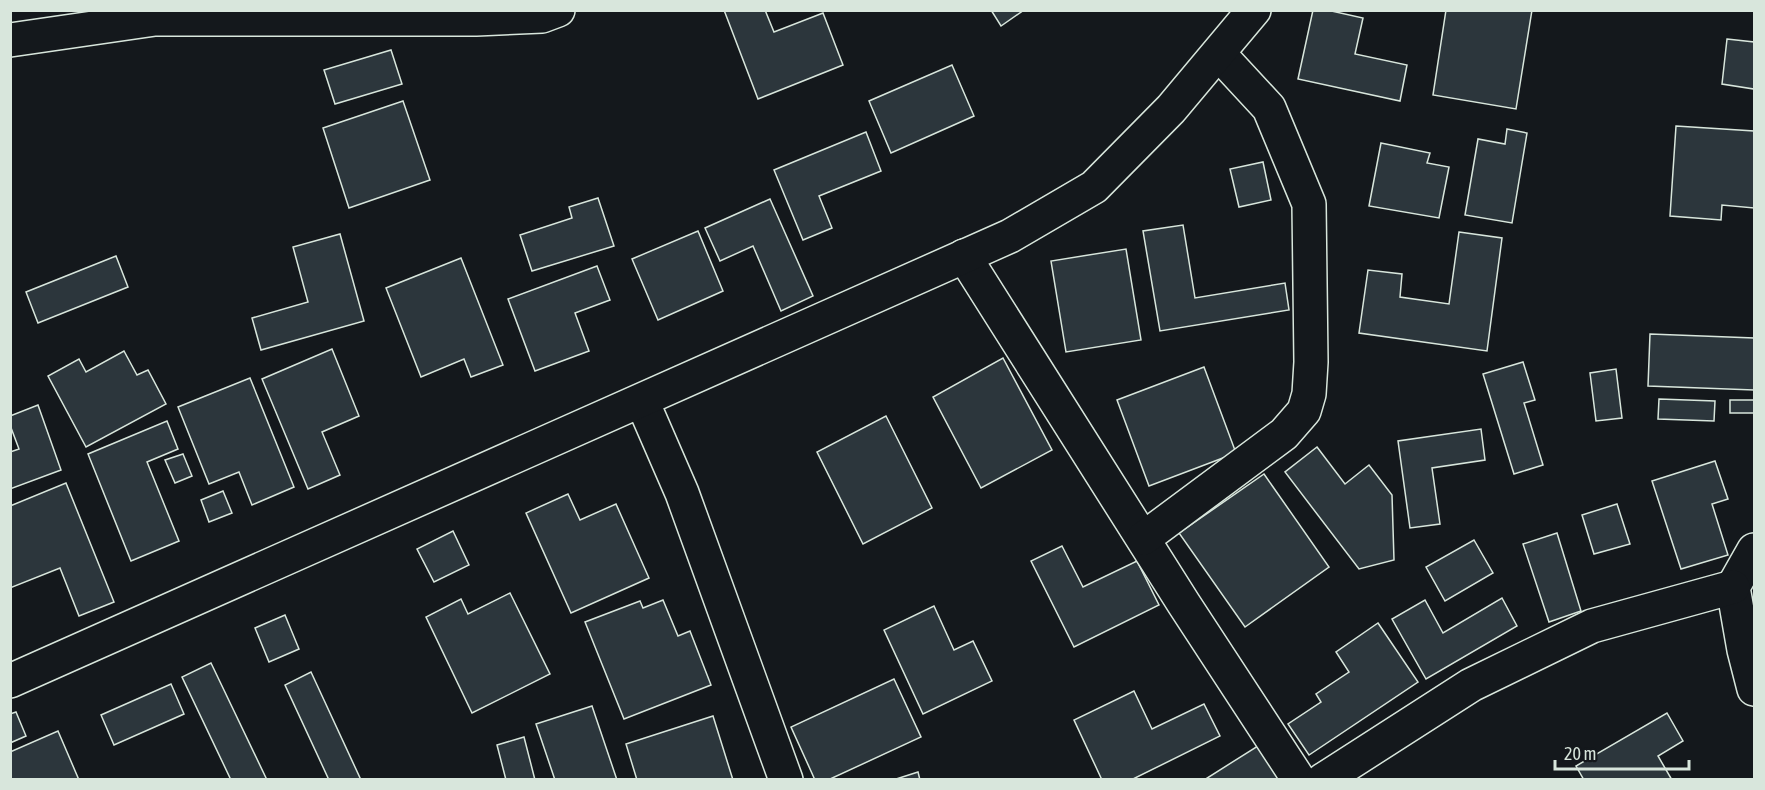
<svg xmlns="http://www.w3.org/2000/svg" width="1765" height="790" font-family="'Asap Condensed',sans-serif">
<style>
.building{fill:#2c363c;stroke:#d8e6dc;stroke-width:1.5}
.lines{fill:none;stroke-linecap:round;stroke-linejoin:round}
.street-casing{stroke:#d8e6dc;stroke-width:36}
.street{stroke:#14181c;stroke-width:33}
</style>
<rect width="100%" height="100%" fill="#14181c"/>
<!-- building -->
<g class="building">
<path d="M 724,10 L 765,10 L 774,32 L 823,13 L 843,65 L 758,99 Z"/>
<path d="M 991,10 L 1024,10 L 1001,26 Z"/>
<path d="M 1313,10 L 1327,10 L 1363,18 L 1355,54 L 1407,65 L 1400,101 L 1298,79 Z"/>
<path d="M 1446,10 L 1532,10 L 1516,109 L 1433,95 Z"/>
<path d="M 1727,39 L 1754,42 L 1754,89 L 1722,84 Z"/>
<path d="M 391,50 L 402,84 L 335,104 L 324,70 Z"/>
<path d="M 952,65 L 974,116 L 891,153 L 869,101 Z"/>
<path d="M 403,101 L 430,180 L 349,208 L 323,128 Z"/>
<path d="M 1676,126 L 1754,131 L 1754,208 L 1722,205 L 1721,220 L 1670,216 Z"/>
<path d="M 1507,129 L 1527,133 L 1512,223 L 1465,215 L 1478,139 L 1505,144 Z"/>
<path d="M 866,132 L 881,171 L 819,196 L 832,228 L 803,240 L 774,170 Z"/>
<path d="M 1381,143 L 1430,153 L 1427,163 L 1449,167 L 1439,218 L 1369,206 Z"/>
<path d="M 1263,162 L 1271,200 L 1239,207 L 1230,169 Z"/>
<path d="M 598,198 L 614,246 L 532,271 L 520,235 L 572,218 L 569,207 Z"/>
<path d="M 770,199 L 813,296 L 781,311 L 753,246 L 720,261 L 705,228 Z"/>
<path d="M 1183,225 L 1195,298 L 1285,283 L 1289,310 L 1160,331 L 1143,231 Z"/>
<path d="M 698,231 L 723,291 L 658,320 L 632,259 Z"/>
<path d="M 1459,232 L 1502,238 L 1487,351 L 1359,333 L 1368,270 L 1402,274 L 1400,297 L 1449,304 Z"/>
<path d="M 340,234 L 364,321 L 261,350 L 252,318 L 308,302 L 293,247 Z"/>
<path d="M 1126,249 L 1141,340 L 1066,352 L 1051,261 Z"/>
<path d="M 116,256 L 128,287 L 38,323 L 26,292 Z"/>
<path d="M 461,258 L 503,365 L 471,377 L 464,359 L 421,377 L 386,288 Z"/>
<path d="M 597,266 L 610,300 L 575,313 L 589,351 L 535,371 L 508,299 Z"/>
<path d="M 1650,334 L 1754,338 L 1754,390 L 1648,386 Z"/>
<path d="M 332,349 L 359,416 L 322,432 L 340,475 L 308,489 L 262,379 Z"/>
<path d="M 124,351 L 137,375 L 148,370 L 166,404 L 86,447 L 48,376 L 79,359 L 86,372 Z"/>
<path d="M 1003,358 L 1052,450 L 981,488 L 933,397 Z"/>
<path d="M 1523,362 L 1535,400 L 1524,403 L 1543,465 L 1514,474 L 1483,374 Z"/>
<path d="M 1204,367 L 1236,453 L 1149,486 L 1117,400 Z"/>
<path d="M 1616,369 L 1622,418 L 1596,421 L 1590,373 Z"/>
<path d="M 250,378 L 294,487 L 252,505 L 239,472 L 209,484 L 178,407 Z"/>
<path d="M 1659,399 L 1715,401 L 1714,421 L 1658,419 Z"/>
<rect x="1730" y="400" width="24" height="13"/>
<path d="M 38,405 L 61,470 L 10,489 L 10,452 L 19,449 L 10,425 L 10,416 Z"/>
<path d="M 886,416 L 932,508 L 863,544 L 817,452 Z"/>
<path d="M 167,421 L 178,449 L 147,462 L 179,541 L 131,561 L 88,454 Z"/>
<path d="M 1481,429 L 1485,460 L 1432,468 L 1440,524 L 1410,528 L 1398,441 Z"/>
<path d="M 1317,447 L 1345,484 L 1369,465 L 1392,495 L 1394,560 L 1359,569 L 1285,472 Z"/>
<path d="M 183,454 L 192,476 L 175,483 L 165,460 Z"/>
<path d="M 1715,461 L 1728,499 L 1712,504 L 1728,555 L 1681,569 L 1652,481 Z"/>
<path d="M 1264,474 L 1329,567 L 1245,627 L 1179,533 Z"/>
<path d="M 66,483 L 114,602 L 79,616 L 60,568 L 10,588 L 10,506 Z"/>
<path d="M 223,491 L 232,513 L 209,522 L 201,500 Z"/>
<path d="M 568,494 L 580,520 L 616,504 L 649,578 L 571,613 L 526,513 Z"/>
<path d="M 1617,504 L 1630,544 L 1594,554 L 1582,515 Z"/>
<path d="M 453,531 L 469,565 L 434,582 L 417,549 Z"/>
<path d="M 1557,533 L 1581,611 L 1549,622 L 1523,544 Z"/>
<path d="M 1474,540 L 1493,573 L 1445,601 L 1426,567 Z"/>
<path d="M 1062,546 L 1083,587 L 1137,561 L 1159,605 L 1074,647 L 1031,561 Z"/>
<path d="M 510,593 L 550,674 L 472,713 L 426,617 L 461,599 L 468,614 Z"/>
<path d="M 1502,598 L 1517,626 L 1426,679 L 1392,619 L 1425,600 L 1443,633 Z"/>
<path d="M 663,600 L 678,636 L 690,631 L 711,685 L 624,719 L 585,622 L 640,601 L 643,608 Z"/>
<path d="M 934,606 L 954,650 L 973,641 L 992,681 L 923,714 L 884,630 Z"/>
<path d="M 285,615 L 299,649 L 269,662 L 255,628 Z"/>
<path d="M 1378,623 L 1418,682 L 1309,755 L 1288,724 L 1321,702 L 1316,694 L 1349,672 L 1336,652 Z"/>
<path d="M 211,663 L 267,780 L 231,780 L 182,677 Z"/>
<path d="M 311,672 L 361,780 L 329,780 L 285,685 Z"/>
<path d="M 894,679 L 921,737 L 828,780 L 815,780 L 791,727 Z"/>
<path d="M 171,684 L 184,714 L 114,745 L 101,715 Z"/>
<path d="M 1134,691 L 1152,729 L 1204,704 L 1220,736 L 1131,780 L 1102,780 L 1074,720 Z"/>
<path d="M 592,706 L 617,780 L 555,780 L 536,724 Z"/>
<path d="M 16,712 L 26,736 L 10,743 L 10,714 Z"/>
<path d="M 1667,713 L 1683,741 L 1658,756 L 1672,780 L 1584,780 L 1576,766 Z"/>
<path d="M 713,716 L 733,780 L 637,780 L 626,744 Z"/>
<path d="M 58,731 L 79,780 L 10,780 L 10,752 Z"/>
<path d="M 524,737 L 535,780 L 506,780 L 497,745 Z"/>
<path d="M 1261,744 L 1282,780 L 1204,780 Z"/>
<path d="M 918,772 L 920,780 L 893,780 Z"/>
</g>
<g class="lines">
<defs>
<g id="street">
<path d="M 10,40 L 155,19 L 476,19 L 542,16 L 558,10"/>
<path d="M 964,256 L 1184,604 L 1299,780"/>
<path d="M 642,401 L 682,493 L 786,780"/>
<path d="M 1144,538 L 1284,434 L 1304,411 L 1309,394 L 1311,362 L 1309,204 L 1269,108 L 1219,54"/>
<path d="M 1754,550 L 1733,587 L 1744,650 L 1754,689"/>
<path d="M 10,681 L 1010,236 L 1094,187 L 1171,109 L 1254,10"/>
<path d="M 1323,780 L 1471,685 L 1592,626 L 1733,587"/>
</g>
</defs>
<!-- street casing -->
<use href="#street" class="street-casing"/>
<!-- street -->
<use href="#street" class="street"/>
</g>
<!-- border -->
<rect width="1765" height="790" fill="none" stroke="#d8e6dc" stroke-width="24"/>
<!-- scale -->
<path d="M1555 760v9h134v-9" fill="none" stroke="#d8e6dc" stroke-width="3"/>
<text x="1564" y="760" font-size="18" fill="#d8e6dc" stroke="#14181c" stroke-width="4.5" paint-order="stroke">20 m</text>
</svg>
